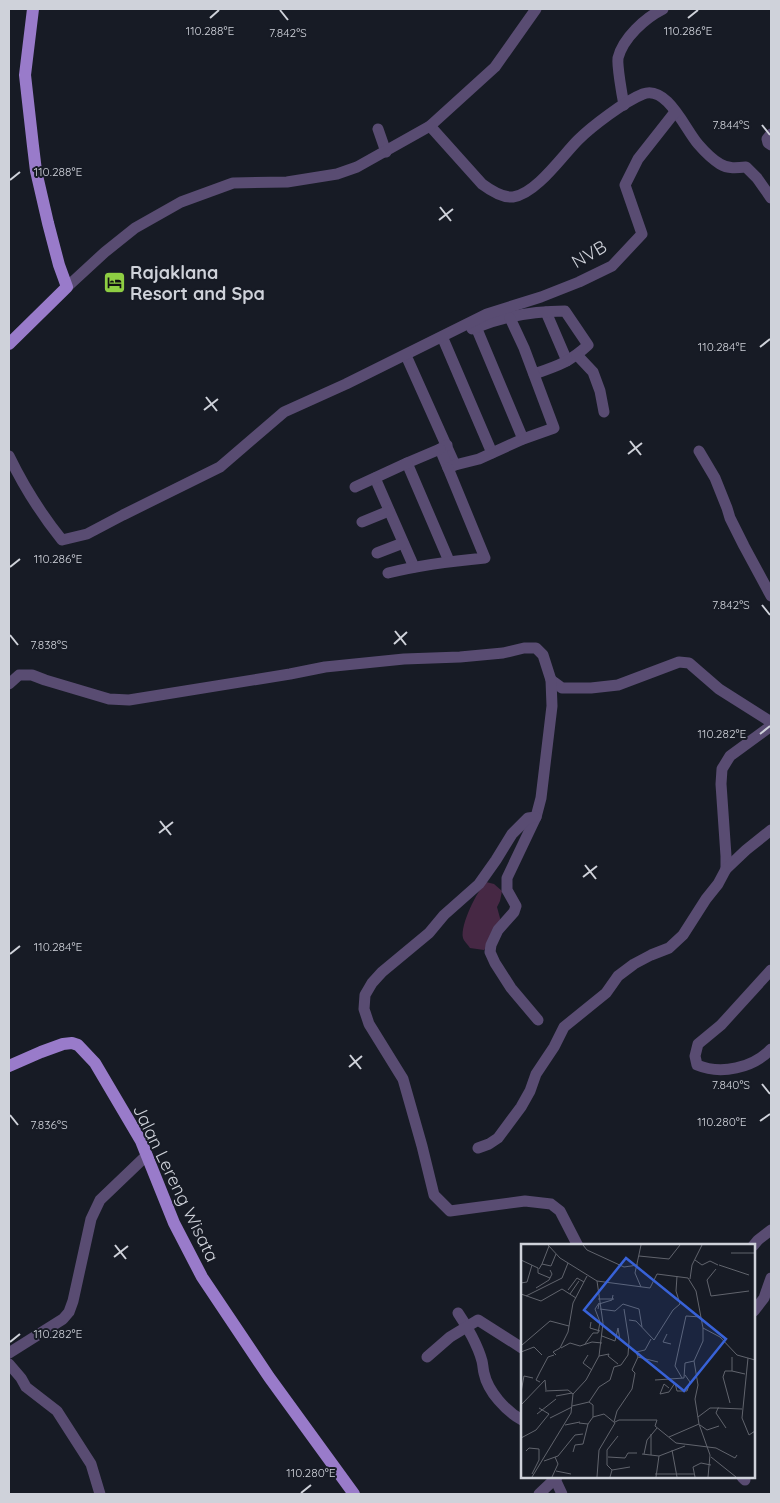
<svg xmlns="http://www.w3.org/2000/svg" width="780" height="1503" font-family="Quicksand,sans-serif">
<style>
.green{fill:#462844}
.lines{fill:none;stroke-linecap:round;stroke-linejoin:round}
.minor{stroke:#594c72;stroke-width:11}
.major{stroke:#997bca;stroke-width:12}
.ticks{fill:none;stroke:#cfd2da;stroke-width:2}
.labels{text-anchor:middle;dominant-baseline:central;stroke-width:4;stroke-linejoin:round;paint-order:stroke}
.street-label{font-size:18px;fill:#cfd2da;stroke:#171b25}
.poi-label{font-size:18px;font-weight:bold;fill:#cfd2da;stroke:#171b25;text-anchor:start}
.inset-road{fill:none;stroke:#61646d;stroke-width:1}
.view{fill:#3862d8;fill-opacity:0.15;stroke:#3862d8;stroke-width:2.5}
.inset-edge{fill:none;stroke:#cfd2da;stroke-width:2.5}
.ticks-label{font-size:12px;text-anchor:middle;fill:#cfd2da;stroke:#171b25;stroke-width:4;stroke-linejoin:round;paint-order:stroke}
</style>
<rect width="100%" height="100%" fill="#171b25"/>
<!-- green -->
<path class="green" d="M 486,882 L 494,884 L 502,891 L 500,901 L 497,907 L 500,918 L 501,931 L 484,950 L 470,948 C 468,945 464,941 463,938 C 460,925 477,891 486,882 Z"/>
<g class="lines">
<!-- minor -->
<g class="minor">
<path d="M 624,105 C 622,95 617,66 618,58 C 623,38 645,18 663,9"/>
<path d="M 430,126 L 482,184 C 490,190 502,198 513,197 C 536,194 562,156 578,140 C 591,127 625,101 643,94 C 667,85 685,129 698,144 C 704,151 712,159 720,164 C 728,169 737,168 746,167 L 757,178 L 771,198"/>
<path d="M 378,129 L 386,152"/>
<path d="M 771,134 L 767,139 L 768,143 L 771,145"/>
<path d="M 67,287 L 105,252 L 135,228 L 181,202 L 233,183 L 287,182 L 337,174 L 357,167 L 430,126 L 495,67 L 536,9"/>
<path d="M 546,312 L 567,361"/>
<path d="M 476,327 L 523,439"/>
<path d="M 472,329 C 501,317 534,311 565,311 L 588,345 C 570,362 557,366 534,374"/>
<path d="M 444,341 L 492,453"/>
<path d="M 577,355 L 593,372 L 600,391 L 604,412"/>
<path d="M 408,360 L 455,465"/>
<path d="M 447,445 L 440,449 L 448,468 L 455,465 L 479,459 L 523,439 L 554,428 L 524,348 L 510,318"/>
<path d="M 440,449 L 407,463 L 449,561"/>
<path d="M 699,451 L 715,478 L 727,508 L 730,518 L 744,546 L 771,596"/>
<path d="M 9,456 C 24,487 41,514 62,540 L 87,534 L 123,515 L 220,467 L 284,412 L 346,384 L 487,314 L 541,297 L 579,282 L 612,266 L 642,234 L 625,185 L 638,159 L 675,112"/>
<path d="M 375,478 L 414,567"/>
<path d="M 355,487 L 407,463"/>
<path d="M 362,522 L 389,511"/>
<path d="M 377,553 L 403,543"/>
<path d="M 388,573 C 420,565 452,561 485,558 L 448,468"/>
<path d="M 551,680 L 562,688 L 591,688 L 618,685 L 679,662 L 689,663 L 719,689 L 771,722"/>
<path d="M 9,684 L 19,675 L 32,675 L 45,680 L 109,699 L 129,700 L 290,674 L 325,667 L 404,659 L 460,657 L 503,653 L 524,648 L 536,648 L 543,655 L 551,680 L 552,706 L 541,798 L 536,817 L 507,878 L 507,890 L 516,906 L 514,912 L 498,930 L 491,945 L 490,952 L 495,963 L 511,988 L 538,1020"/>
<path d="M 536,817 L 528,818 L 512,834 L 496,860 L 479,884 L 444,915 L 429,933 L 382,972 L 372,983 L 365,995 L 364,1009 L 369,1024 L 403,1079 L 422,1146 L 434,1195 L 450,1211 L 525,1201 L 551,1204 L 560,1211 L 578,1246"/>
<path d="M 726,869 L 726,856 L 721,784 L 722,769 L 730,756 L 771,726"/>
<path d="M 771,970 L 721,1025 L 698,1044 L 695,1056 L 697,1065 C 721,1075 753,1068 771,1049"/>
<path d="M 478,1148 L 489,1144 L 498,1138 L 521,1107 L 530,1091 L 536,1074 L 554,1047 L 564,1027 L 606,993 L 618,976 L 634,964 L 651,955 L 669,948 L 683,935 L 706,899 L 718,884 L 726,869 L 746,850 L 771,830"/>
<path d="M 753,1246 L 758,1240 L 771,1230"/>
<path d="M 754,1311 L 764,1298 L 771,1278"/>
<path d="M 458,1313 C 467,1326 478,1346 482,1361 C 483,1365 483,1369 484,1373 C 488,1392 506,1411 522,1420"/>
<path d="M 9,1353 L 63,1319 L 69,1312 L 73,1301 L 91,1219 L 100,1200 L 147,1155"/>
<path d="M 427,1357 L 450,1337 L 478,1320 L 522,1348"/>
<path d="M 9,1364 L 21,1378 L 26,1387 L 57,1411 L 91,1464 L 100,1494"/>
<path d="M 742,1477 L 745,1480"/>
<path d="M 555,1479 L 562,1494"/>
<path d="M 539,1494 L 557,1477"/>
</g>
<!-- major -->
<g class="major">
<path d="M 9,344 L 67,287 L 59,265 L 48,223 L 36,171 L 33,146 L 25,75 L 33,9"/>
<path d="M 9,1066 L 41,1052 L 63,1044 L 72,1043 L 78,1045 L 95,1063 L 141,1141 L 174,1223 L 202,1277 L 269,1377 L 354,1494"/>
</g>
</g>
<!-- ticks -->
<path class="ticks" d="M 280,10 L 288,20M 210,18 L 219,10M 688,18 L 698,10M 762,125 L 770,135M 10,180 L 20,172M 440,207 L 451,221M 439,220 L 453,209M 760,347 L 770,339M 206,397 L 217,411M 204,410 L 218,399M 630,441 L 641,455M 628,454 L 642,443M 10,567 L 20,559M 762,605 L 770,615M 395,631 L 406,645M 10,635 L 18,645M 394,644 L 407,632M 760,734 L 770,726M 160,821 L 171,835M 159,833 L 173,822M 585,865 L 596,879M 583,877 L 597,866M 10,954 L 20,946M 350,1055 L 361,1069M 349,1067 L 362,1056M 762,1084 L 770,1094M 10,1115 L 18,1125M 760,1121 L 770,1114M 115,1245 L 126,1259M 114,1257 L 128,1246M 10,1342 L 20,1334M 301,1493 L 311,1485"/>
<!-- icons -->
<defs>
<symbol id="hotel-square" viewBox="-11 -11 22 22"><rect x="-9" y="-9" width="18" height="18" rx="4" fill="#8ece43" stroke="#171b25"/><path d="M-6-4.5h1.5V1H6V5H4.5V3h-9V5H-6ZM-4 0a1.8 1.8 0 1 1 3.6 0ZM.5 0V-2.5h3Q6-2.5 6 0Z" fill="#111"/></symbol>
</defs>
<g fill-rule="evenodd">
<use href="#hotel-square" x="102" y="270" width="25" height="25"/>
</g>
<g class="labels">
<!-- street labels -->
<g class="street-label">
<text transform="translate(589 254) rotate(-30)">NVB</text>
<text transform="translate(176 1183) rotate(64)">Jalan Lereng Wisata</text>
</g>
<!-- poi labels -->
<g class="poi-label">
<text x="130" y="272">Rajaklana<tspan x="130" dy="21">Resort and Spa</tspan></text>
</g>
</g>
<!-- overview -->
<g transform="translate(521 1244)">
<rect width="234" height="234" fill="#171b25"/>
<path class="inset-road" d="M 27,1 L 39,14 L 76,37 L 129,44 L 136,30 L 167,34 L 175,47 L 182,84 L 199,93 L 216,111 L 234,116M 62,1 L 66,6 L 103,23 L 117,21M 120,1 L 114,29 L 120,43M 210,9 L 234,9M 118,12 L 148,15 L 159,1M 0,16 L 17,24 L 17,29 L 29,34M 174,16 L 181,21 L 189,17 L 197,21M 21,20 L 28,2M 198,21 L 228,31M 18,25 L 21,20 L 30,22 L 35,10M 169,35 L 171,21 L 181,1M 0,39 L 6,38 L 11,21M 15,44 L 28,36 L 31,30 L 29,26M 47,46 L 56,34 L 63,38M 0,50 L 20,57 L 41,45 L 55,54M 49,50 L 58,37M 5,52 L 41,34 L 47,19M 190,52 L 228,47M 190,52 L 186,36 L 195,25M 77,55 L 93,55M 77,65 L 78,60 L 91,56 L 92,51M 79,65 L 94,67 L 102,60 L 118,65 L 121,83M 108,76 L 115,77 L 133,96 L 152,66 L 159,60 L 155,47 L 156,32M 70,78 L 69,84 L 79,87M 182,84 L 182,97 L 173,117 L 177,141 L 174,155 L 178,180 L 189,211 L 187,233M 146,90 L 142,98 L 150,100M 81,92 L 94,97 L 97,84 L 99,96M 64,100 L 72,89 L 77,89 L 79,78 L 74,65 L 78,59M 1,101 L 29,77 L 48,82M 40,104 L 49,99 L 59,102 L 71,98 L 81,99M 0,108 L 13,103 L 21,111M 35,111 L 32,108 L 39,104 L 47,88 L 52,59 L 66,32M 67,111 L 62,119 L 71,126M 78,112 L 88,110 L 87,112 L 97,120M 117,113 L 115,108 L 124,106 L 130,95M 211,113 L 211,127 L 224,130M 227,114 L 221,174 L 228,191 L 234,187M 161,134 L 154,122 L 165,72 L 180,73M 134,136 L 163,134 L 164,119 L 173,117M 19,138 L 15,136 L 19,128 L 27,113 L 33,111M 148,144 L 143,140 L 139,150 L 148,148 L 154,139 L 156,147 L 166,147 L 169,138 L 164,131M 24,147 L 47,146 L 52,150M 0,148 L 3,132 L 12,134M 35,152 L 51,149M 209,159 L 202,133 L 204,127 L 211,127M 0,161 L 24,136 L 25,146M 51,162 L 68,158 L 78,143 L 89,136 L 93,123 L 100,121 L 107,111 L 108,97 L 103,65M 16,170 L 35,155M 72,173 L 83,170 L 94,179 L 78,206 L 76,233M 177,173 L 189,164 L 198,164M 29,174 L 51,163M 93,178 L 96,167 L 111,145 L 114,129 L 111,126 L 117,113 L 137,118M 94,178 L 98,176 L 136,176 L 134,182 L 155,199 L 195,204 L 214,214 L 216,211M 58,179 L 67,180 L 72,173 L 72,161 L 68,158M 44,181 L 59,178M 179,181 L 186,186 L 198,182M 205,184 L 195,169 L 197,164 L 221,165M 148,193 L 178,180M 0,194 L 15,186 L 28,170 L 18,164M 151,206 L 156,233M 5,207 L 8,204 L 18,205 L 18,216 L 11,230M 52,208 L 54,201 L 62,200 L 67,180M 121,210 L 138,212M 123,210 L 126,196 L 136,184M 130,211 L 130,190M 87,213 L 104,214 L 107,209 L 116,209M 190,213 L 215,233M 23,217 L 37,212 L 54,191 L 62,190M 91,226 L 86,221 L 86,206 L 97,192M 35,227 L 50,230M 134,230 L 173,230M 11,233 L 50,169 L 52,150 L 65,136 L 78,112 L 82,79 L 76,37M 31,233 L 37,220 L 34,213M 89,233 L 91,226 L 109,223M 135,233 L 138,212 L 164,202M 174,233 L 172,223 L 180,219 L 190,221"/>
<path class="view" d="M 105,14 L 205,95 L 163,147 L 63,66 Z"/>
<rect width="234" height="234" class="inset-edge"/>
</g>
<g class="ticks-label">
<text x="210" y="35">110.288°E</text>
<text x="688" y="35">110.286°E</text>
<text x="288" y="37">7.842°S</text>
<text x="731" y="129">7.844°S</text>
<text x="58" y="176">110.288°E</text>
<text x="722" y="351">110.284°E</text>
<text x="58" y="563">110.286°E</text>
<text x="731" y="609">7.842°S</text>
<text x="49" y="649">7.838°S</text>
<text x="722" y="738">110.282°E</text>
<text x="58" y="951">110.284°E</text>
<text x="731" y="1089">7.840°S</text>
<text x="722" y="1126">110.280°E</text>
<text x="49" y="1129">7.836°S</text>
<text x="58" y="1338">110.282°E</text>
<text x="311" y="1477">110.280°E</text>
</g>
<!-- border -->
<rect width="780" height="1503" fill="none" stroke="#cfd2da" stroke-width="20"/>
</svg>
